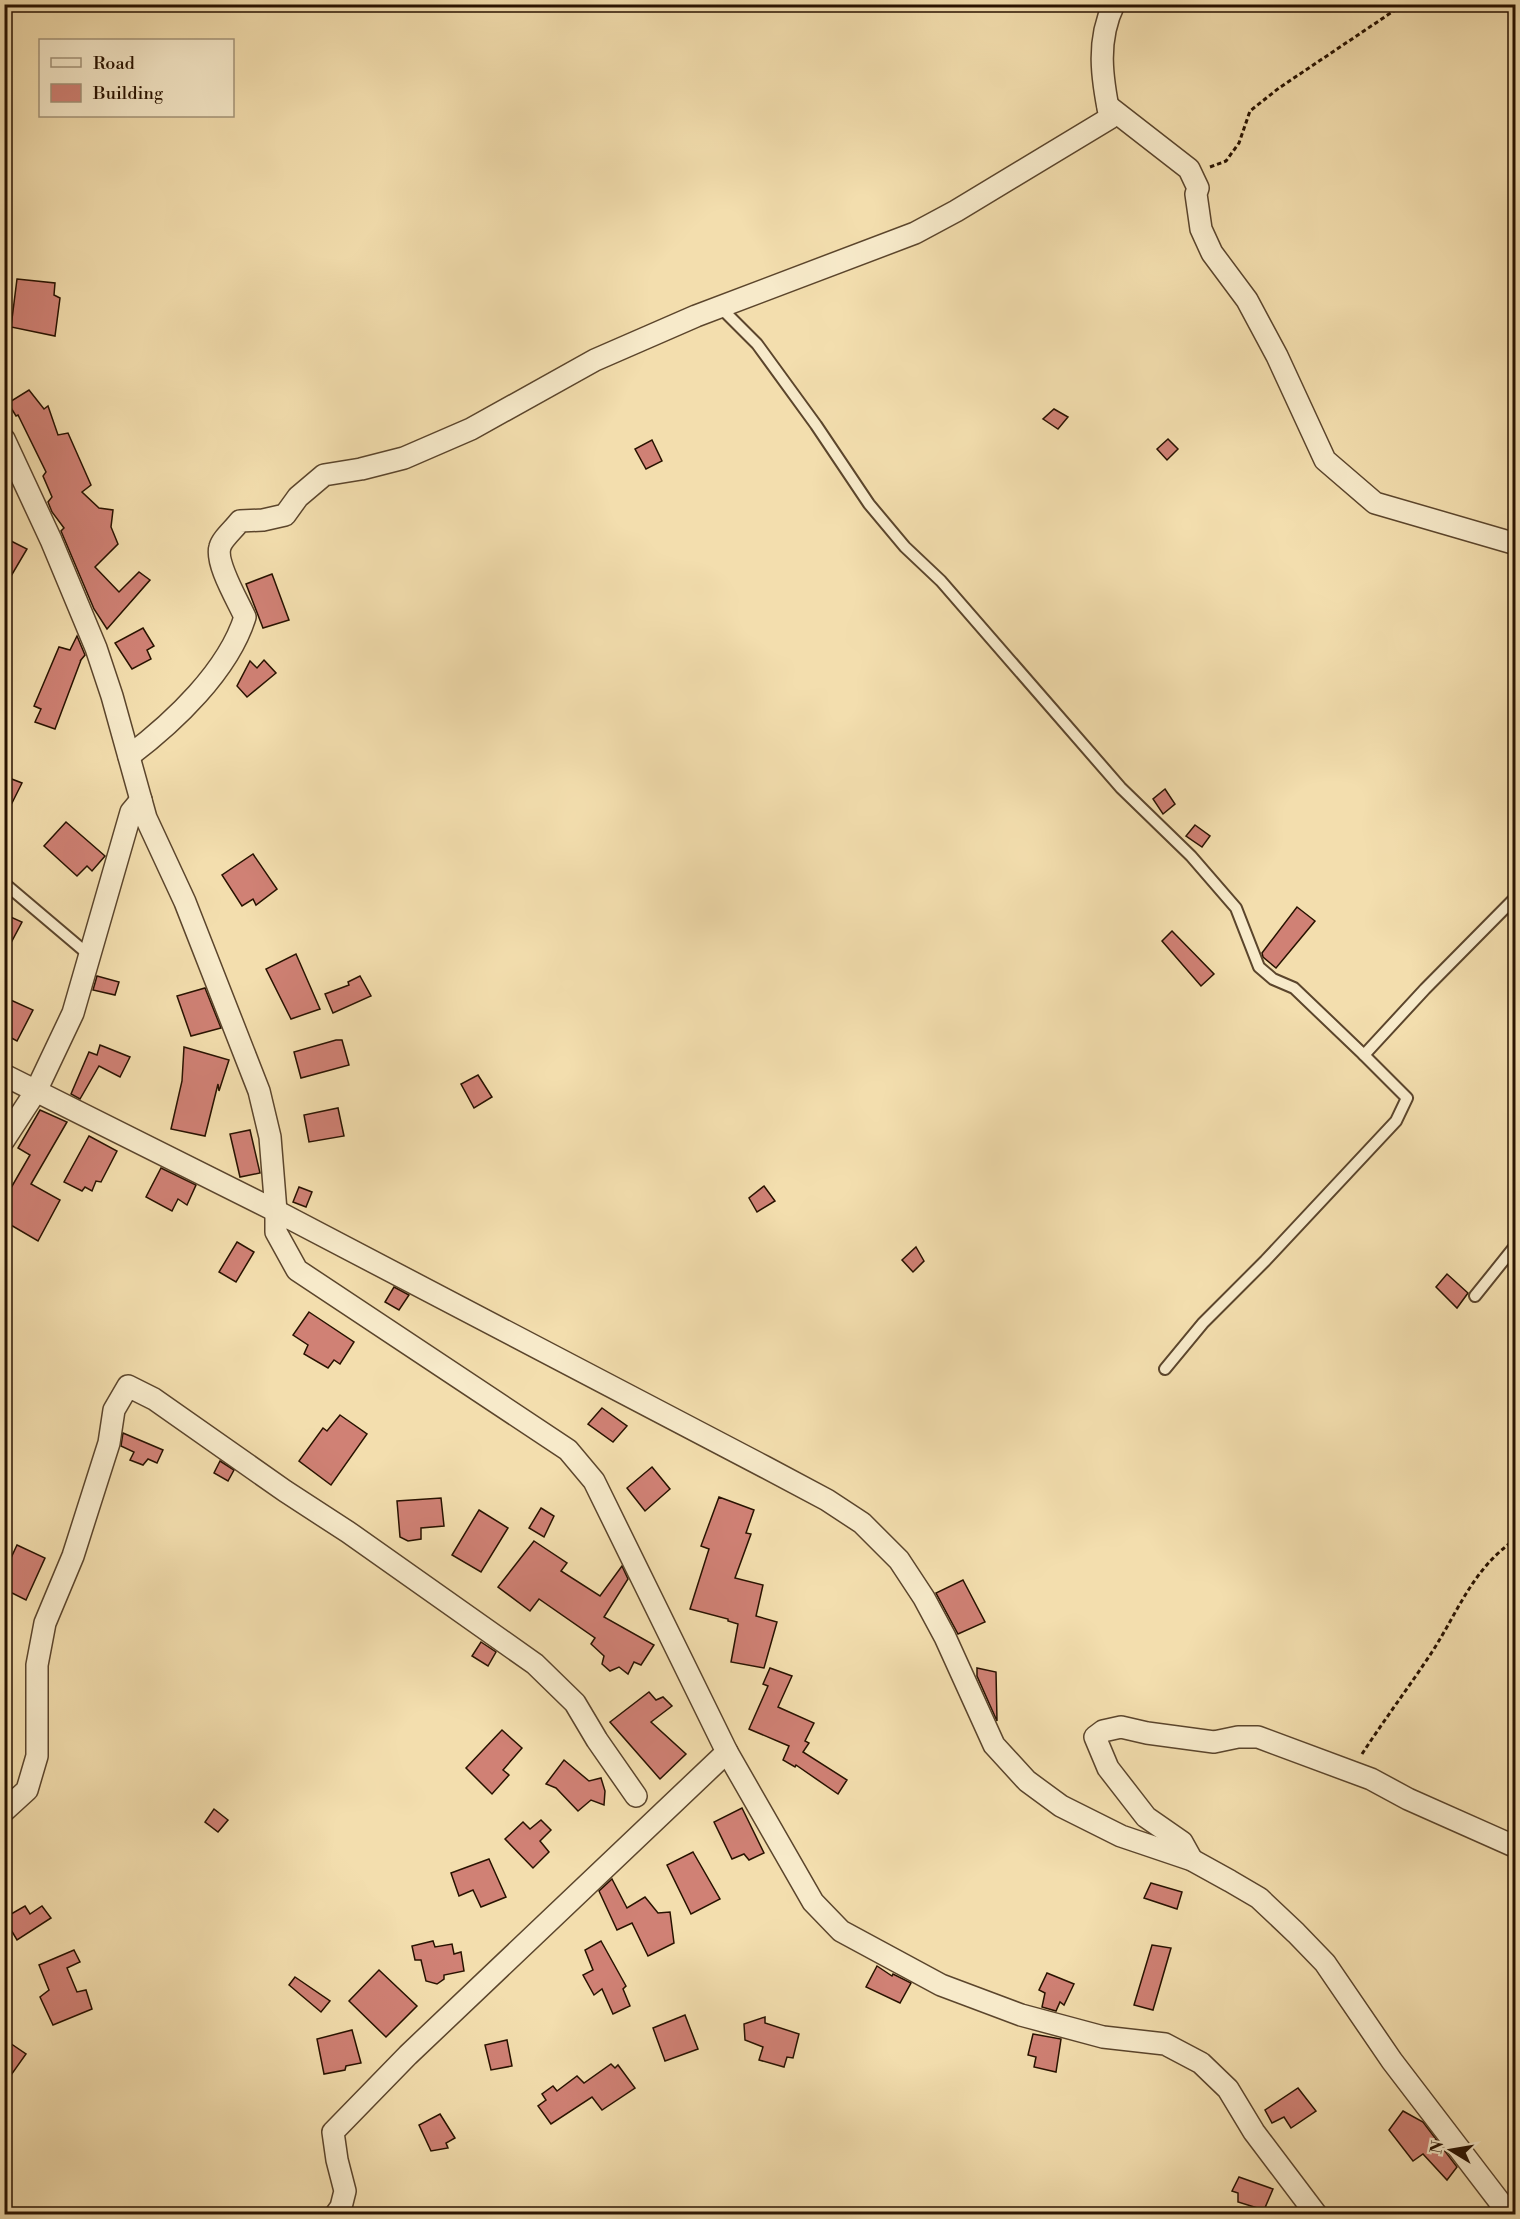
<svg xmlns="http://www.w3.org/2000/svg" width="1520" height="2219" font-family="'Libre Bodoni',serif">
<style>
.building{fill:#d08175;stroke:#281200;stroke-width:1.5}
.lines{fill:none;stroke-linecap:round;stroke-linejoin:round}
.service-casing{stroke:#5b452c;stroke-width:14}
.minor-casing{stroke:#5b452c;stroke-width:24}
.path{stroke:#281200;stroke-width:3;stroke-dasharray:4.5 3;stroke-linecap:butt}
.service{stroke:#f7eaca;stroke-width:10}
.minor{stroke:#f7eaca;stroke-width:21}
</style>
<rect width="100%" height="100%" fill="#f3deae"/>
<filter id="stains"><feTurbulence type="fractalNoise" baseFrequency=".00333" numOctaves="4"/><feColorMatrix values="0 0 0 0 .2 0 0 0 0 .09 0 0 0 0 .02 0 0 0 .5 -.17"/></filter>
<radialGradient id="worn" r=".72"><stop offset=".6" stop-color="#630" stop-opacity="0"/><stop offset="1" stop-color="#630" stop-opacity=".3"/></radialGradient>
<!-- building -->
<g class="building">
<path d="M 17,279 L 55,283 L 54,295 L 60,298 L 55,336 L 11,327 Z"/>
<path d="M 29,390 L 44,409 L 48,406 L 58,435 L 68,433 L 91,485 L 82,492 L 99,508 L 113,510 L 111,527 L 118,544 L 95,567 L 119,592 L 139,572 L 150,580 L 107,629 L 94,609 L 61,531 L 64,528 L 52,512 L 48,502 L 52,497 L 43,476 L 46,472 L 18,415 L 16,416 L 8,403 Z"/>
<path d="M 1054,409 L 1068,417 L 1058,429 L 1043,419 Z"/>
<path d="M 1168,439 L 1178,449 L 1167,460 L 1157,449 Z"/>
<path d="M 652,440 L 662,461 L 646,469 L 635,449 Z"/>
<path d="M 9,540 L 27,549 L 4,588 L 4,548 Z"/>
<path d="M 272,574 L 289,620 L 263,628 L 246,584 Z"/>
<path d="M 143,628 L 154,646 L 147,650 L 151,659 L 132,669 L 115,643 Z"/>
<path d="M 77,636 L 85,655 L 80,661 L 81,660 L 55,729 L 35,722 L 41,709 L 34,706 L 59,647 L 70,650 Z"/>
<path d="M 264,660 L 276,673 L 247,697 L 237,686 L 250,661 L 257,668 Z"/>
<path d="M 4,776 L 22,783 L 4,819 Z"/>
<path d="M 1165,789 L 1175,804 L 1163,814 L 1153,799 Z"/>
<path d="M 66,822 L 105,856 L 92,871 L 87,866 L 77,876 L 44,846 Z"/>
<path d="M 1195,825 L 1210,836 L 1202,847 L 1186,836 Z"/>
<path d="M 253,854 L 277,889 L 256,905 L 253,899 L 242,906 L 222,875 Z"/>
<path d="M 1297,907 L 1315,921 L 1276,968 L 1263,957 L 1262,953 Z"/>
<path d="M 4,914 L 22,922 L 4,956 Z"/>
<path d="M 1172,931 L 1214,974 L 1201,986 L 1162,941 Z"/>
<path d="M 296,954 L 320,1009 L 291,1019 L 266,969 Z"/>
<path d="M 97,976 L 119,982 L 115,995 L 93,990 Z"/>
<path d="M 360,976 L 371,996 L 333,1013 L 325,994 L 349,985 L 348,982 Z"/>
<path d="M 205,988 L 221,1028 L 191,1036 L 177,996 Z"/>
<path d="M 4,997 L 33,1010 L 17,1041 L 4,1034 Z"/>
<path d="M 336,1040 L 342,1040 L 349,1065 L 301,1078 L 294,1052 Z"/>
<path d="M 100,1045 L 130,1057 L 120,1077 L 99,1066 L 80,1099 L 71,1094 L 89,1052 L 97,1055 Z"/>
<path d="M 184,1047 L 229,1060 L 219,1091 L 218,1084 L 205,1136 L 171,1129 L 182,1081 Z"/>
<path d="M 478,1075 L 492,1097 L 474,1108 L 461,1084 Z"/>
<path d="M 338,1108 L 344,1136 L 309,1142 L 304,1115 Z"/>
<path d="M 40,1110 L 67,1122 L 31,1184 L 60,1200 L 38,1241 L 4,1221 L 4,1200 L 30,1155 L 18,1148 Z"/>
<path d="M 250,1130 L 260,1173 L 240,1177 L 230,1134 Z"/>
<path d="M 89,1136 L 117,1151 L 101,1182 L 96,1181 L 92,1191 L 85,1187 L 82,1191 L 64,1182 Z"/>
<path d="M 161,1168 L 196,1185 L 187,1205 L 178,1199 L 172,1211 L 146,1197 Z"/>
<path d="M 764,1186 L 775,1201 L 757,1212 L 749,1198 Z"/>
<path d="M 299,1187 L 312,1192 L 306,1207 L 293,1202 Z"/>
<path d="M 237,1242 L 254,1252 L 236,1282 L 219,1272 Z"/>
<path d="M 916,1247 L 924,1261 L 913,1272 L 902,1260 Z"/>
<path d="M 1447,1274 L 1468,1293 L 1457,1308 L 1436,1287 Z"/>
<path d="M 394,1287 L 409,1295 L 399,1310 L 385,1302 Z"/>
<path d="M 309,1312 L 354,1342 L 340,1364 L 334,1360 L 328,1368 L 304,1354 L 308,1345 L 293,1335 Z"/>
<path d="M 602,1408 L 627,1426 L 613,1442 L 588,1424 Z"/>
<path d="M 340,1415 L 367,1434 L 331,1485 L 299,1461 L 323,1428 L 327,1431 Z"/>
<path d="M 123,1433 L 163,1450 L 157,1463 L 148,1459 L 143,1465 L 130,1460 L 134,1452 L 121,1446 Z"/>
<path d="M 220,1461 L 234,1470 L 228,1481 L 214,1473 Z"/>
<path d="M 652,1467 L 670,1489 L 645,1511 L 627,1488 Z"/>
<path d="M 719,1497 L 754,1510 L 746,1533 L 751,1534 L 735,1578 L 763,1585 L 756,1616 L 777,1622 L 764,1668 L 731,1662 L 738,1624 L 728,1621 L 728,1619 L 690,1609 L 709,1549 L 701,1546 Z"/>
<path d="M 441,1498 L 444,1526 L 421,1528 L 421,1539 L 408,1541 L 400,1537 L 397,1501 Z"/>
<path d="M 541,1508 L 554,1516 L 544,1537 L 529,1528 Z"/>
<path d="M 479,1510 L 508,1528 L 481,1572 L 452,1555 Z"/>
<path d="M 534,1541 L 567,1563 L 561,1571 L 600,1596 L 622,1566 L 628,1579 L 604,1617 L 654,1645 L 641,1665 L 634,1662 L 628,1674 L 619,1667 L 610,1671 L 602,1664 L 604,1656 L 591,1644 L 595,1638 L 539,1599 L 530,1611 L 498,1587 Z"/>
<path d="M 17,1545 L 45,1558 L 26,1600 L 4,1589 L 4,1573 Z"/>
<path d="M 963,1580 L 985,1622 L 958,1634 L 936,1593 Z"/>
<path d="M 481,1642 L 496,1652 L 488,1666 L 472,1656 Z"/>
<path d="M 770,1668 L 792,1676 L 778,1707 L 814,1723 L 805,1741 L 809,1743 L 803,1752 L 847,1780 L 838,1794 L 796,1765 L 795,1767 L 783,1760 L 789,1746 L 749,1729 L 768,1686 L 763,1684 Z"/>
<path d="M 977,1668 L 996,1672 L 997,1721 L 977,1676 Z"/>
<path d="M 649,1692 L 656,1700 L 663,1697 L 672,1706 L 651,1722 L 686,1754 L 660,1779 L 610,1722 Z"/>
<path d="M 502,1730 L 522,1748 L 503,1770 L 509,1775 L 492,1794 L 466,1768 Z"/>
<path d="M 564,1760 L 589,1781 L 601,1778 L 605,1791 L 604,1805 L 591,1800 L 578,1811 L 556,1788 L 546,1784 Z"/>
<path d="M 742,1808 L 764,1853 L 749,1860 L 744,1854 L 732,1859 L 714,1822 Z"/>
<path d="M 214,1809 L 228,1820 L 218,1832 L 205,1822 Z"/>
<path d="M 541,1820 L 551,1830 L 540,1841 L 549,1852 L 533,1868 L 505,1839 L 523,1822 L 530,1829 Z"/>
<path d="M 693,1852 L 720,1899 L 691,1914 L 667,1865 Z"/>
<path d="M 489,1859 L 506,1897 L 481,1907 L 473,1890 L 459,1896 L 451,1873 Z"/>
<path d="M 612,1879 L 627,1908 L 645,1897 L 658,1913 L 670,1912 L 674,1943 L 648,1956 L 632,1923 L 617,1930 L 599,1891 Z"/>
<path d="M 1151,1883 L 1182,1892 L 1177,1909 L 1144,1898 Z"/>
<path d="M 25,1906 L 30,1914 L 42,1906 L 51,1918 L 17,1940 L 4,1918 Z"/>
<path d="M 433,1941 L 435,1947 L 452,1944 L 454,1954 L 461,1952 L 464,1971 L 444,1975 L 444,1979 L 437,1984 L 426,1981 L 421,1960 L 415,1960 L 412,1946 Z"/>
<path d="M 601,1941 L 626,1986 L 623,1989 L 630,2006 L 613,2014 L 602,1989 L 594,1995 L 583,1975 L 593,1970 L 585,1950 Z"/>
<path d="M 1152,1945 L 1171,1948 L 1153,2010 L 1134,2005 Z"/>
<path d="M 74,1950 L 80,1962 L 67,1968 L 77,1992 L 86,1990 L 92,2009 L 53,2025 L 40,1997 L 49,1990 L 39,1965 Z"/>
<path d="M 877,1966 L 892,1976 L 893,1974 L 911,1983 L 900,2003 L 866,1987 Z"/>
<path d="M 379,1970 L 417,2006 L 386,2037 L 349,2001 Z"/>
<path d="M 1047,1973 L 1074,1984 L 1064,2005 L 1060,2002 L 1056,2011 L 1042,2007 L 1045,1993 L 1039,1990 Z"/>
<path d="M 295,1977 L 330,2001 L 321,2012 L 289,1985 Z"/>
<path d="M 685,2015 L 698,2049 L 665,2061 L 653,2028 Z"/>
<path d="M 765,2017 L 765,2023 L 799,2034 L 793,2058 L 787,2057 L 784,2067 L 759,2060 L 763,2047 L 745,2040 L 744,2024 Z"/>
<path d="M 352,2030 L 361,2063 L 346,2066 L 345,2070 L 324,2074 L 317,2039 Z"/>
<path d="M 1033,2034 L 1061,2039 L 1056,2072 L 1034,2067 L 1036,2057 L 1028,2055 Z"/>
<path d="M 4,2039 L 26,2054 L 4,2085 Z"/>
<path d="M 507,2040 L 512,2066 L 491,2070 L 485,2045 Z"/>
<path d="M 611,2064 L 615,2068 L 618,2065 L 635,2088 L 602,2110 L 592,2097 L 551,2124 L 538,2106 L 546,2100 L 542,2094 L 553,2086 L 557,2091 L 577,2076 L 584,2083 Z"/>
<path d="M 1298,2088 L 1316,2111 L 1291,2128 L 1284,2117 L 1272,2123 L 1265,2110 Z"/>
<path d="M 1403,2111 L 1423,2122 L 1457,2167 L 1447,2180 L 1423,2154 L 1413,2161 L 1389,2130 Z"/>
<path d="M 440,2114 L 455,2138 L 446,2143 L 448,2148 L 431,2151 L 419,2125 Z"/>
<path d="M 1239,2177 L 1273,2189 L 1264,2210 L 1238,2202 L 1238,2193 L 1232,2191 Z"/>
</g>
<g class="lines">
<defs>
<g id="service">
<path d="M 720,307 L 757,344 L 816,425 L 869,504 L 905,547 L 941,581 L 1121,788 L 1191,856 L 1236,908 L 1259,967 L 1273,979 L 1294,988 L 1364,1055 L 1425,989 L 1516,897"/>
<path d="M 4,883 L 89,955"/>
<path d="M 1475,1296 L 1516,1245"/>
<path d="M 1165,1369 L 1203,1323 L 1265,1261 L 1396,1121 L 1407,1098 L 1364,1055"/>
</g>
<g id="minor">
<path d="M 1108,106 L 1189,169 L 1198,188 L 1196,194 L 1201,229 L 1212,253 L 1247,300 L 1277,356 L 1325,460 L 1375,503 L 1516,544"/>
<path d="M 4,439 L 51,540 L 96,648 L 112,696 L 146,818 L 185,902 L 259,1091 L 270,1137 L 276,1211 L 276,1232 L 297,1270 L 568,1450 L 594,1481 L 727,1752 L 813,1902 L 841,1931 L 941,1985 L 1021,2015 L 1103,2037 L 1165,2044 L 1201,2063 L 1228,2089 L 1254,2132 L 1316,2214"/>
<path d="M 129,756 C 174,722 228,671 245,617 C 238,601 215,563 220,547 C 222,539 234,529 240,521 L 263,520 L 285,515 L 298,497 L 324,475 L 361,469 L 404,458 L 471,429 L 595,360 L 696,316 L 915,233 L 956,211 L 1110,118 C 1102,79 1096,41 1114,4"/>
<path d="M 4,1075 L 276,1211 L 765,1467 L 827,1500 L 862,1523 L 899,1560 L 924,1598 L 945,1637 L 994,1745 L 1027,1781 L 1061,1806 L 1121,1836 L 1192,1860 L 1230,1881 L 1259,1898 L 1296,1933 L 1325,1963 L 1392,2061 L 1509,2214"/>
<path d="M 4,1140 L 36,1091 L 73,1013 L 131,812 L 141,800"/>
<path d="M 4,1811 L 27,1790 L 37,1756 L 37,1665 L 45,1623 L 73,1556 L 109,1443 L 114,1410 L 128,1386 L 154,1399 L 285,1491 L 348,1532 L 535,1664 L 575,1703 L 597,1740 L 636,1796"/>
<path d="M 1192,1860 L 1182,1842 L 1146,1817 L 1108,1768 L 1095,1737 L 1103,1731 L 1121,1727 L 1147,1733 L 1214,1742 L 1238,1737 L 1258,1737 L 1371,1779 L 1408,1799 L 1516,1847"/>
<path d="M 336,2214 L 341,2207 L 345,2191 L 337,2160 L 333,2132 L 408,2055 L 727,1752"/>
</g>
</defs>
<!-- service casing -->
<use href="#service" class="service-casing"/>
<!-- minor casing -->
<use href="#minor" class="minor-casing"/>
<!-- path -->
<g class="path">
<path d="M 1210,167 L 1226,161 L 1239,143 L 1250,111 L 1279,88 L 1404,4"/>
<path d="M 1362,1754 C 1384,1720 1409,1687 1432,1652 C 1459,1610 1473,1568 1516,1539"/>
</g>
<!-- service -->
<use href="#service" class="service"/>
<!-- minor -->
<use href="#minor" class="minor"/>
</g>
<!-- margin -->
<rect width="1520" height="2219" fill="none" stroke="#f3deae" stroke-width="24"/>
<rect x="6" y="6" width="1508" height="2207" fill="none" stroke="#281200" stroke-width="3"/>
<rect x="12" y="12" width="1496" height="2195" fill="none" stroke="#281200" stroke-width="1.5"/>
<!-- legend -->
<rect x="39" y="39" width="195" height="78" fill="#f7eaca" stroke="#a49479" stroke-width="1.5"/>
<rect x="51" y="58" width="30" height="9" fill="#f7eaca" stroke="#a49479" stroke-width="1.5"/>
<text x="93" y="69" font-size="18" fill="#281200">Road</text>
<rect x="51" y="84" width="30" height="18" fill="#d08175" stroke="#a49479" stroke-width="1.5"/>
<text x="93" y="99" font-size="18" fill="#281200">Building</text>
<!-- north arrow -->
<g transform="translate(1451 2150) rotate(281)" stroke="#f7eaca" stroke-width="4.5" paint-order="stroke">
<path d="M0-4.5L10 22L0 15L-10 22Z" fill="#281200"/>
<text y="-9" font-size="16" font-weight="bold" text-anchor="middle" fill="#281200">N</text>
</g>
<rect width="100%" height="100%" filter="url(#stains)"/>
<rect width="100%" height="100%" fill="url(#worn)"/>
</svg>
